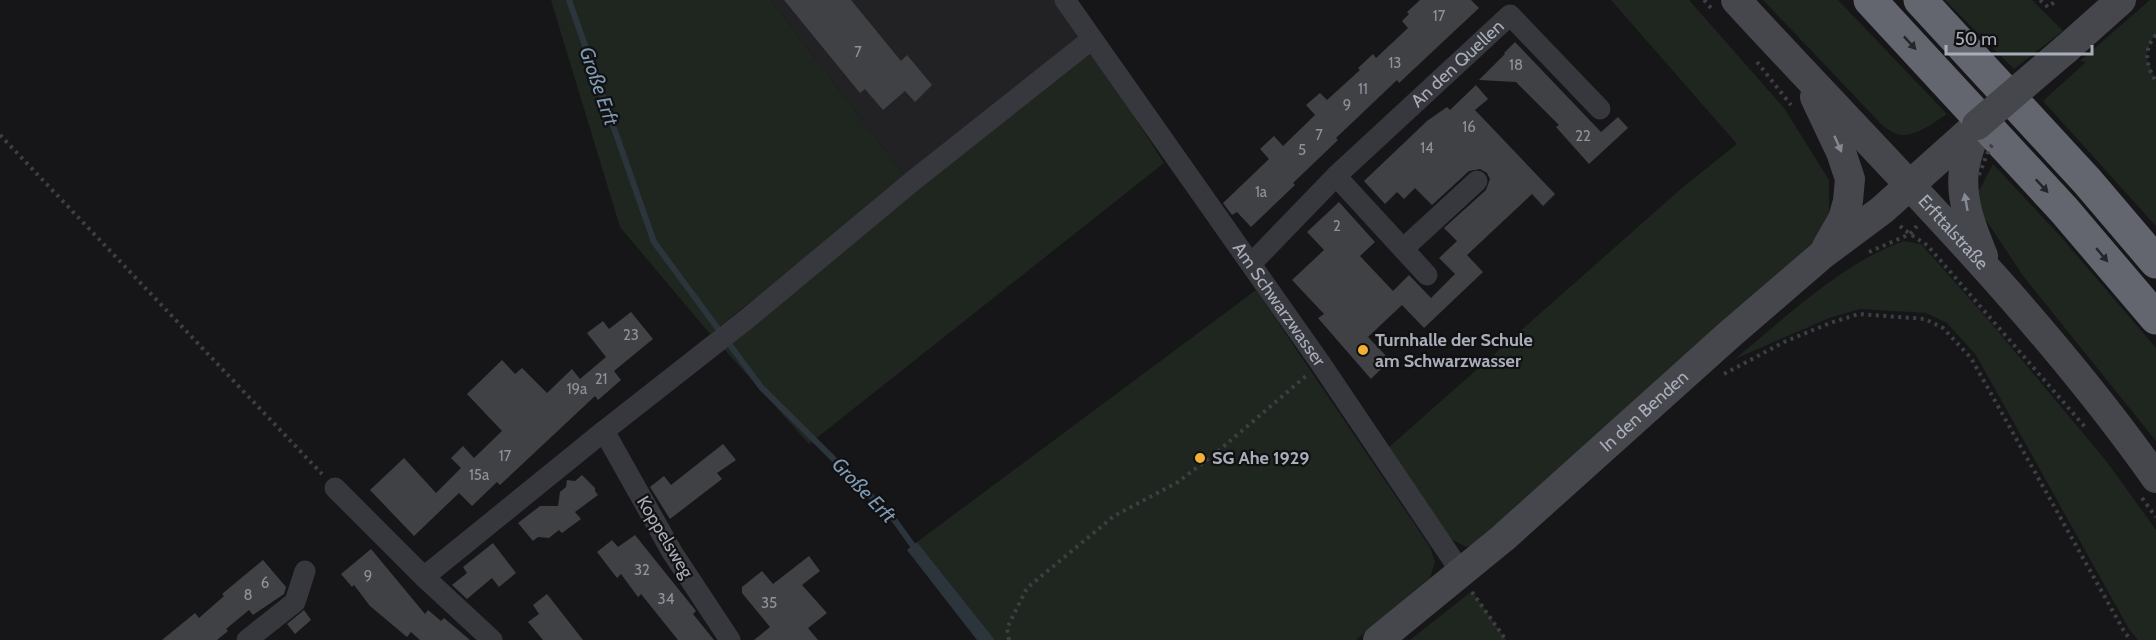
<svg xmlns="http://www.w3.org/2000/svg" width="2156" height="640" font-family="Cabin,sans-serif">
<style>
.built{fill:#222225}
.green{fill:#1e261f}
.water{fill:#2c353c}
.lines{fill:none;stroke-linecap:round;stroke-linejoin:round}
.stream{stroke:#2c353c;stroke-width:6}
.building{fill:#404145}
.path{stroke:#3d3f44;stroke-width:4;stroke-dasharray:3 4.5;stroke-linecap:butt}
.street{stroke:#37383d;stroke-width:21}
.secondary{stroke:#45474d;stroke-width:30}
.highway{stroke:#63666e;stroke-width:33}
.path-bridge{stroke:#3d3f44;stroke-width:4;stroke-dasharray:3 4.5;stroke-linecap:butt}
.secondary-bridge{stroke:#45474d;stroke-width:30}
.oneway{fill:#26262a}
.oneway2{fill:#858993}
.poi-dot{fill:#f2b134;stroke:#111113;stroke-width:2}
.labels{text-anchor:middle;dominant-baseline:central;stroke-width:4.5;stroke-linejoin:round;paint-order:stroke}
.number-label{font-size:15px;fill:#8e929b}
.street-label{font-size:18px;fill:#a8adb8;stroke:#111113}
.poi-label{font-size:18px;font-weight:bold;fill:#a8adb8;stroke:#111113;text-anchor:start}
.water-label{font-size:20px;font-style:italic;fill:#7f9bb3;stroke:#111113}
</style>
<rect width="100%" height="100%" fill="#161618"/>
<!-- built -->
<path class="built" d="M 771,0 L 1057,0 L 1081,39 L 906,178 Z"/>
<!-- green -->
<g class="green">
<path d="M 551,0 L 771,0 L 906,178 L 710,334 L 620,227 Z"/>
<path d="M 1611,0 L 1689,0 L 1784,108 L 1829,180 L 1829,214 L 1817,239 L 1475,544 L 1466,547 L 1444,535 L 1388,448 L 1683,187 L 1737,144 Z"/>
<path d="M 1763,0 L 1838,0 L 1947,114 C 1934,122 1914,139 1897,134 C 1893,133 1888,129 1884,127 Z"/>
<path d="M 1945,0 L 2032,0 L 2063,31 L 2014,69 Z"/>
<path d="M 2150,0 L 2156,0 L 2156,34 L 2151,41 L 2146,56 L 2156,81 L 2156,226 L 2043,101 L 2086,62 L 2080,61 Z"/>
<path d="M 1089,46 L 1164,163 L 809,444 L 723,348 Z"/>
<path d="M 1993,164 L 2062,238 L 2156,348 L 2156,441 L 2024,277 L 1981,213 L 1972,193 L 1980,189 Z"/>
<path d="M 1904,241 L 1921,244 L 1986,317 L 2107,462 L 2156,530 L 2156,640 L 2138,640 L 2129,629 L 1976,355 L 1947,323 L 1926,313 L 1860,309 L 1829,318 L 1735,359 C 1784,319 1843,262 1904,241 Z"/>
<path d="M 1256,290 L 1430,547 L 1435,562 L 1430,578 L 1356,640 L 995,640 L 917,542 Z"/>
<path d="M 1472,591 L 1506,640 L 1410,640 Z"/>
</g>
<!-- water -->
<path class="water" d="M 917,542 L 995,640 L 977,640 L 907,550 Z"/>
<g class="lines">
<!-- stream -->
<path class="stream" d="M 569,0 L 654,242 L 761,387 L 893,518 L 916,550"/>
</g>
<!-- building -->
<g class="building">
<path d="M 784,0 L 851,0 L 901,61 L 907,55 L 932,85 L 915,102 L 905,91 L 883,110 L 865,89 L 860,93 Z"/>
<path d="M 1420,0 L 1471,0 L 1479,8 L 1399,83 L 1397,80 L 1336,138 L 1338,140 L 1293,183 L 1295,185 L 1251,227 L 1237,212 L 1232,215 L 1223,203 L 1269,159 L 1260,149 L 1274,136 L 1283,146 L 1315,115 L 1306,105 L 1320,93 L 1327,100 L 1360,70 L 1358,68 L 1373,54 L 1376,58 L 1408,28 L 1402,21 L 1409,14 L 1407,12 Z"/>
<path d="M 1515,42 L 1601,132 L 1618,117 L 1628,128 L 1589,164 L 1556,127 L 1559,125 L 1516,82 L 1479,80 L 1505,54 L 1504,53 Z"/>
<path d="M 1476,85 L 1488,99 L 1475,110 L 1555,194 L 1543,206 L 1532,194 L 1467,255 L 1483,272 L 1424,328 L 1402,305 L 1368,337 L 1390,360 L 1371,379 L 1318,318 L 1324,314 L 1292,280 L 1324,250 L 1307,232 L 1339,202 L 1375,242 L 1360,256 L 1393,291 L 1409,275 L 1431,298 L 1455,274 L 1439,258 L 1457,241 L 1444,228 L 1486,190 L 1490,179 L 1487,173 L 1480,169 L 1469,171 L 1432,205 L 1415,188 L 1404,199 L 1397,192 L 1385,204 L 1364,181 L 1427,121 L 1447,107 L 1450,110 Z"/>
<path d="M 631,312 L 653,339 L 614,371 L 621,380 L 598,400 L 595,396 L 500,485 L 497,482 L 472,506 L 459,493 L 414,536 L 370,490 L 404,458 L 436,493 L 461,468 L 451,458 L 463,446 L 474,458 L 502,431 L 467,394 L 502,360 L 515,374 L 522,368 L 547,393 L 572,369 L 580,379 L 606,357 L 587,333 L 603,321 L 609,329 Z"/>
<path d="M 723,444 L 736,460 L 717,473 L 722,479 L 670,519 L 650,487 L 664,476 L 671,485 Z"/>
<path d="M 582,475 L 595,488 L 595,491 L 598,495 L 575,512 L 581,519 L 562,533 L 559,530 L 549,538 L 538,537 L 533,541 L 518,523 L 540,506 L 558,506 L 560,492 L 566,487 L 567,480 L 575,481 Z"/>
<path d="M 635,535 L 696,611 L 693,614 L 714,640 L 678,640 L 641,594 L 638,597 L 621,574 L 617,578 L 597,552 L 612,540 L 618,547 Z"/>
<path d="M 493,543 L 516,573 L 499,587 L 492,578 L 467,599 L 452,585 L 467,573 L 463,567 Z"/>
<path d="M 371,549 L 425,614 L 428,610 L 441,621 L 444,618 L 470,640 L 420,640 L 411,632 L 407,637 L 370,606 L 354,585 L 352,587 L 341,574 Z"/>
<path d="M 809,556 L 820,571 L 802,585 L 827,613 L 808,628 L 818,640 L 754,640 L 770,627 L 742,593 L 742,587 L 762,571 L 773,584 Z"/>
<path d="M 263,560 L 286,587 L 284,594 L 253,615 L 249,610 L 226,629 L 228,631 L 217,640 L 162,640 L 195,613 L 199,618 L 224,596 L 222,594 Z"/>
<path d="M 547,594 L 583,640 L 543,640 L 528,622 L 539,614 L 533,605 Z"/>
<path d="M 304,610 L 311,620 L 295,634 L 287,624 Z"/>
</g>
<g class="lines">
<!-- path -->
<g class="path">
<path d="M 1704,0 L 1713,10"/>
<path d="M 2040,0 L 2048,7 L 2057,0"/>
<path d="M 2156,35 C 2143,48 2146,67 2156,81"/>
<path d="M 1757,62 L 1791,105"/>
<path d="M 0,135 L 322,474"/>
<path d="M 1900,226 L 1910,234 L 1927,245 L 2085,427"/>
<path d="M 1869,252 L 1910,234 L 1917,226"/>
<path d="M 1724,374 L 1784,342 L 1830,323 L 1859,314 L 1925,319 L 1943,328 L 1971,358 L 2125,633 L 2131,640"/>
<path d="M 2142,498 L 2156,517"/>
<path d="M 1472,592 L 1506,640"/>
<path d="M 1009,640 L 1007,628 L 1027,588 L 1114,516 L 1178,482 L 1217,452 L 1306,376"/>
</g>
<!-- street -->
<g class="street">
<path id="s1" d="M 1065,0 L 1321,364 L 1461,572"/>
<path d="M 1336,176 L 1427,275"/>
<path d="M 1403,249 L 1477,181"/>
<path id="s2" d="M 1251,264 L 1336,176 L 1510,15 L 1600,109"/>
<path d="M 335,488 L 424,577 L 604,431"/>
<path d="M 424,577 L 492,640"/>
<path d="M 247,640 L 295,602 L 305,571"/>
<path d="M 730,640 L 672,552 L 604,431 L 748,318 L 914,180 L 1092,39"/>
</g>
<!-- secondary -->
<g class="secondary">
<path id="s3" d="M 1736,0 C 1879,156 2033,304 2156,478"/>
<path d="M 2066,49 L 2121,0"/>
<path d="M 1815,97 L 1841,152 L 1850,179 L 1848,201 L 1843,219 L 1827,247"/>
<path d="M 1977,125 C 1973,139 1966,154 1964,170 C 1960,200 1972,229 1983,256"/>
<path id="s4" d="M 1378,640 L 1503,538 L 1730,334 L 1823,254 L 1882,210 L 1977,125"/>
</g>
<!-- highway -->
<g class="highway">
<path d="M 1870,0 L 2064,210 L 2156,318"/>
<path d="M 1920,0 L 2087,181 L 2156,262"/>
</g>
<!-- path-bridge -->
<path class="path-bridge" d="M 1979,175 L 1989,149 L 1993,144"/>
<!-- secondary-bridge -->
<path class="secondary-bridge" d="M 1977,125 L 2066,49"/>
</g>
<!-- one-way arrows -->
<defs><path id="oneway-solid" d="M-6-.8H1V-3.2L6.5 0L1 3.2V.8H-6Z" transform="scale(1.5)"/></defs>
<g class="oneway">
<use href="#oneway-solid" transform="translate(1910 43) rotate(47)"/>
<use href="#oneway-solid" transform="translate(2042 186) rotate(47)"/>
<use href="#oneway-solid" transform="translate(2102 255) rotate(50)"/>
</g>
<g class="oneway2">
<use href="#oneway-solid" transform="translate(1838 144) rotate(66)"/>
<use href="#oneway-solid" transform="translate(1966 202) rotate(-100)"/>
</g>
<!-- markers -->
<g class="poi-dot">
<circle cx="1363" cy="350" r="6"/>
<circle cx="1200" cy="458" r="6"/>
</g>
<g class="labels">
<!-- number labels -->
<g class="number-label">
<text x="1439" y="16">17</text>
<text x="858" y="52">7</text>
<text x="1395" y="63">13</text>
<text x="1516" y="65">18</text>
<text x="1363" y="89">11</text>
<text x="1347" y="105">9</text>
<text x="1469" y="127">16</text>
<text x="1319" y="135">7</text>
<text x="1583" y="136">22</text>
<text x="1427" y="148">14</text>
<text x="1302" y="150">5</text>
<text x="1261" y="192">1a</text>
<text x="1337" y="226">2</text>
<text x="631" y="335">23</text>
<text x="601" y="379">21</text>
<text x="577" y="389">19a</text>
<text x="505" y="456">17</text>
<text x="479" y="475">15a</text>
<text x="642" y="570">32</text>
<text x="368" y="576">9</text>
<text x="265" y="583">6</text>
<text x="248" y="595">8</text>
<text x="666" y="599">34</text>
<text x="769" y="603">35</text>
</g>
<!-- street labels -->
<g class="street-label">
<text stroke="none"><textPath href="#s2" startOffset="288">An den Quellen</textPath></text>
<text stroke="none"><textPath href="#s3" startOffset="318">Erfttalstraße</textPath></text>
<text stroke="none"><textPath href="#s1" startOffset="372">Am Schwarzwasser</textPath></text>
<text stroke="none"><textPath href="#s4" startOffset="351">In den Benden</textPath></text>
<text transform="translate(665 537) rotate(59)">Koppelsweg</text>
</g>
<!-- poi labels -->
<g class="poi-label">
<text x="1375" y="340">Turnhalle der Schule<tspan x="1375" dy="21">am Schwarzwasser</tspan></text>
<text x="1212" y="458">SG Ahe 1929</text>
</g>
<!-- water labels -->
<g class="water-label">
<text transform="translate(599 86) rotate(71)">Große Erft</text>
<text transform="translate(864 490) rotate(46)">Große Erft</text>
</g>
</g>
<!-- scale -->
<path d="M1946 45v9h146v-9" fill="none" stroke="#a8adb8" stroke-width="3"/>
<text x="1955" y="45" font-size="18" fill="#a8adb8" stroke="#111113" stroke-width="4.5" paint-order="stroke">50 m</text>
</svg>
